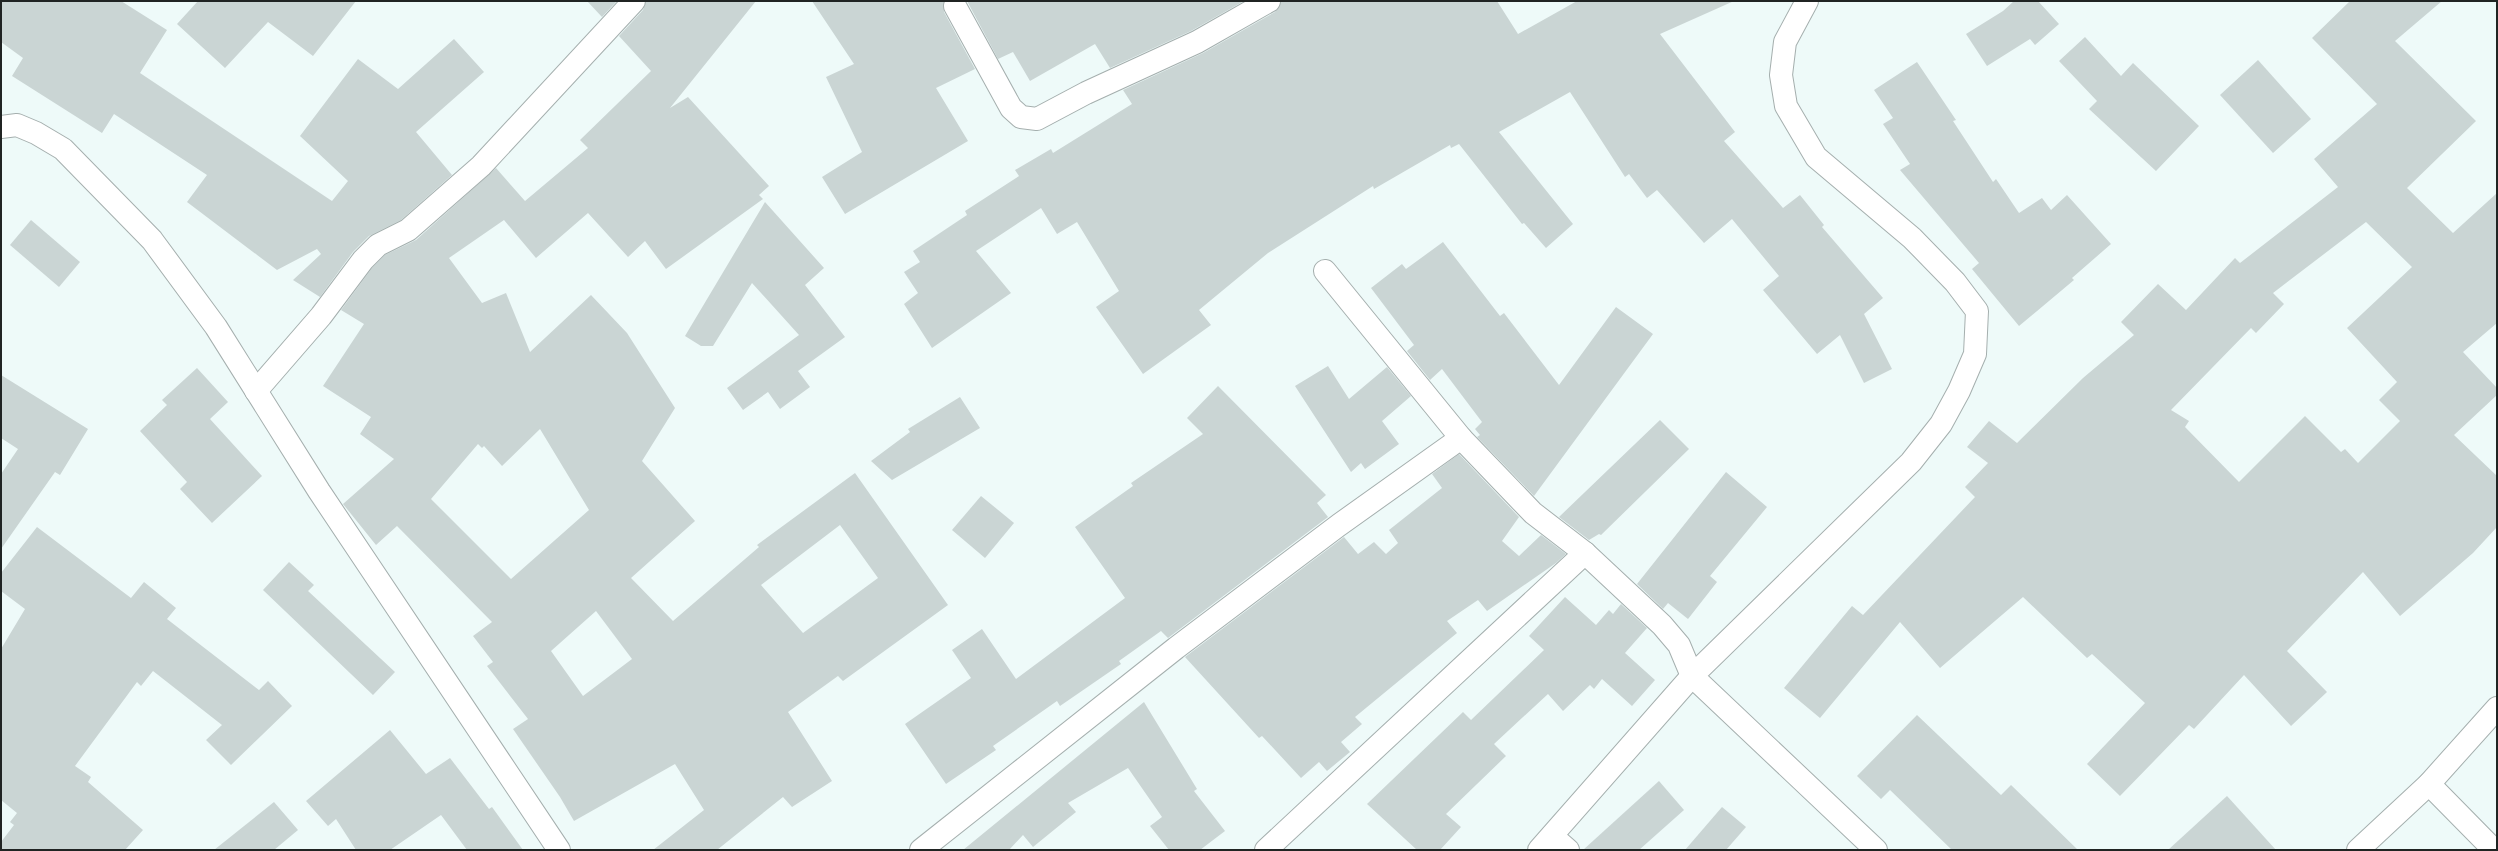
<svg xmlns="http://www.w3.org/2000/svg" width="2498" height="851" font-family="'PT Sans',sans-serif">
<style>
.building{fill:#cad5d4;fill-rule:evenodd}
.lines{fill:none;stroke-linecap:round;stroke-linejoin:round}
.minor-casing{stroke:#a5afae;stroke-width:24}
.tertiary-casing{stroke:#a5afae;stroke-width:24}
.minor{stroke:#fff;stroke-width:22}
.tertiary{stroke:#fff;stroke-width:22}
</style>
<rect width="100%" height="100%" fill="#eefaf9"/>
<!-- building -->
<g class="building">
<path d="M 1,1 L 121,1 L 167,30 L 140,73 L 332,201 L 348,181 L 300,136 L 358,59 L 398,89 L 454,39 L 484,72 L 416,132 L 452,175 L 401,220 L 369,236 L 353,252 L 320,297 L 293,280 L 321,254 L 317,249 L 277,270 L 187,202 L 207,175 L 114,114 L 102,133 L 12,76 L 23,58 L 1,42 Z"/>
<path d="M 198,1 L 356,1 L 313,56 L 268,22 L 225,68 L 177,24 Z"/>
<path d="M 587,1 L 617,1 L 602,17 Z"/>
<path d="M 646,1 L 756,1 L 670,108 L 688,97 L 769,186 L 759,195 L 763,199 L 666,269 L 645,241 L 628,257 L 588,213 L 536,258 L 504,220 L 449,258 L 482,303 L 506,293 L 530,352 L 591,295 L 627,333 L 675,408 L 642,461 L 695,521 L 631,578 L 673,621 L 759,547 L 757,545 L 855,473 L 948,605 L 843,681 L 838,676 L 788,712 L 832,781 L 792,807 L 783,797 L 717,850 L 653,850 L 704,810 L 675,764 L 574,821 L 560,797 L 513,729 L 528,719 L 487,666 L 493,662 L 473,636 L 492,622 L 397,526 L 376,545 L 343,504 L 394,459 L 360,434 L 371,417 L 323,386 L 364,324 L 341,310 L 372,268 L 385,255 L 416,240 L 496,168 L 525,201 L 588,148 L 580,140 L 651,71 L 619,36 L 643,10 ZM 540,429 L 589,510 L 511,579 L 431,499 L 478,444 L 482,448 L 484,446 L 502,466 ZM 840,525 L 878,578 L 803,633 L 761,585 ZM 596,611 L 632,659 L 583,696 L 551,651 Z"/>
<path d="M 812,1 L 944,1 L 944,12 L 975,69 L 936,88 L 968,141 L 845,214 L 822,177 L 862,152 L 826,77 L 854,64 Z"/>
<path d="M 967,1 L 1244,1 L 1191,31 L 1110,68 L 1095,44 L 1030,81 L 1013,52 L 998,59 Z"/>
<path d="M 1281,1 L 1497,1 L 1518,34 L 1577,1 L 1734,1 L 1660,34 L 1735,132 L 1724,141 L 1783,208 L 1800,195 L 1824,225 L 1822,227 L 1883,298 L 1864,314 L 1892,369 L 1864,383 L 1840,335 L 1817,354 L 1763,290 L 1779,276 L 1732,219 L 1704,243 L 1657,190 L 1647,198 L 1629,174 L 1625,177 L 1570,92 L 1499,132 L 1573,224 L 1546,248 L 1524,223 L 1522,224 L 1459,144 L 1451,148 L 1450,145 L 1374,189 L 1373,186 L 1268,253 L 1199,310 L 1211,325 L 1143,374 L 1096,307 L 1119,291 L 1077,222 L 1057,234 L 1041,208 L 976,251 L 1011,293 L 932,348 L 904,304 L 918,293 L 904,272 L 920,262 L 913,251 L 967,215 L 965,211 L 1019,176 L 1015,170 L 1051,149 L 1053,153 L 1132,104 L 1123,90 L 1203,53 L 1275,12 Z"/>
<path d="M 2014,1 L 2038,1 L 2059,24 L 2035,45 L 2030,39 L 1987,66 L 1966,34 L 2003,11 Z"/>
<path d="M 2350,1 L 2442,1 L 2395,41 L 2476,121 L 2407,188 L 2453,233 L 2497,193 L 2497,323 L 2463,352 L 2497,388 L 2497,395 L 2454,435 L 2497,476 L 2497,527 L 2473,553 L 2400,616 L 2363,572 L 2287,651 L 2327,692 L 2291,726 L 2244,675 L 2194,729 L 2189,725 L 2120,796 L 2087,764 L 2145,703 L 2092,654 L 2087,658 L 2023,597 L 1940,668 L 1900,622 L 1820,718 L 1784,688 L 1852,606 L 1863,615 L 1975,497 L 1965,487 L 1988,463 L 1967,447 L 1989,421 L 2017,443 L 2083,378 L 2134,335 L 2121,322 L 2158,284 L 2186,310 L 2235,258 L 2240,263 L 2338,187 L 2314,159 L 2377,104 L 2312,38 ZM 2366,222 L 2412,267 L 2347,328 L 2397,382 L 2379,400 L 2400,421 L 2358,463 L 2345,449 L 2341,452 L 2305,416 L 2239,482 L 2185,427 L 2189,421 L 2171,410 L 2251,328 L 2256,333 L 2284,304 L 2273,293 Z"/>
<path d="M 2085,37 L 2121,76 L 2133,63 L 2199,126 L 2156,171 L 2089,109 L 2097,101 L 2059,61 Z"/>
<path d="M 2258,60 L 2311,119 L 2273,153 L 2220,95 Z"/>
<path d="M 1917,62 L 1956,120 L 1953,121 L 1993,182 L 1996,179 L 2019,213 L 2042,198 L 2051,210 L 2067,195 L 2111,244 L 2072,278 L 2074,280 L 2019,326 L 1972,269 L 1979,263 L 1900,170 L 1910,164 L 1883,124 L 1893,118 L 1874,90 Z"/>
<path d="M 765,202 L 824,268 L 805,285 L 845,337 L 798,371 L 810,387 L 780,409 L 768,392 L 743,410 L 727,388 L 799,335 L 752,283 L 713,346 L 701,346 L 685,336 Z"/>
<path d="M 31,220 L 80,262 L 59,287 L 10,245 Z"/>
<path d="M 1443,242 L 1500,316 L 1504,313 L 1559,385 L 1616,307 L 1653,334 L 1534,496 L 1477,437 L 1480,435 L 1475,429 L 1482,422 L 1442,369 L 1430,380 L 1407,351 L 1414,345 L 1371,288 L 1402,264 L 1406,269 Z"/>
<path d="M 1328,366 L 1349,399 L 1387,367 L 1411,396 L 1382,421 L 1399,444 L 1365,469 L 1361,463 L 1351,472 L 1295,386 Z"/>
<path d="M 197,368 L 228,402 L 210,419 L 262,476 L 212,523 L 180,489 L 187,482 L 140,431 L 167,405 L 162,400 Z"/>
<path d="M 1,375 L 88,429 L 60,475 L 55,472 L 1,549 L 1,474 L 18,449 L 1,438 Z"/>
<path d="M 1218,386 L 1326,495 L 1317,503 L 1328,517 L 1168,638 L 1161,631 L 1119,661 L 1121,664 L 1060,706 L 1057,701 L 993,746 L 996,750 L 946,784 L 905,724 L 971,678 L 952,650 L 982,629 L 1016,679 L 1125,598 L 1075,527 L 1133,486 L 1131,483 L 1203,434 L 1187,418 Z"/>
<path d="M 960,397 L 980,428 L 892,480 L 871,461 L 910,432 L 908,429 Z"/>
<path d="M 1660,420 L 1689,449 L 1601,535 L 1599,534 L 1589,540 L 1559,517 Z"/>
<path d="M 1459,454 L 1519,517 L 1502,541 L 1519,556 L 1541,535 L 1566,554 L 1556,563 L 1487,611 L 1478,600 L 1447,621 L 1457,633 L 1355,717 L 1362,724 L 1341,742 L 1350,752 L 1327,771 L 1319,762 L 1301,778 L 1262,736 L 1259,738 L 1185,657 L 1344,537 L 1358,554 L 1374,542 L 1386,554 L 1398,543 L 1389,530 L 1442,488 L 1432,474 Z"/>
<path d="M 1726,472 L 1767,507 L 1710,576 L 1717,582 L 1688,619 L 1668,603 L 1663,609 L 1637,584 Z"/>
<path d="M 981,496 L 1014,523 L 985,558 L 952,530 Z"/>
<path d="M 37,527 L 131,598 L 144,582 L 176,608 L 167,619 L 259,690 L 268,681 L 292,706 L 231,765 L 206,740 L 222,725 L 153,671 L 141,686 L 137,682 L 75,766 L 91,777 L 88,782 L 143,830 L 125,850 L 1,850 L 1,842 L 14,825 L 10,822 L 17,813 L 1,800 L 1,649 L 25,609 L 1,591 L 1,573 Z"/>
<path d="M 289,562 L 314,585 L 308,591 L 395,672 L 373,695 L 263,590 Z"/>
<path d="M 1565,597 L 1596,625 L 1609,610 L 1613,614 L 1621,604 L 1647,628 L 1625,653 L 1655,680 L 1632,706 L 1602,679 L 1594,689 L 1590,685 L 1563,711 L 1548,694 L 1494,744 L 1506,756 L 1446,814 L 1461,827 L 1440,850 L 1417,850 L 1367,804 L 1463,712 L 1471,720 L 1544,650 L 1529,636 Z"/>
<path d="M 1144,702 L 1197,789 L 1194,791 L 1225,831 L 1200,850 L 1169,850 L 1150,826 L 1162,817 L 1128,768 L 1068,803 L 1076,812 L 1033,847 L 1023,835 L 1009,850 L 963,850 Z"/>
<path d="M 1917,715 L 2001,795 L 2011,785 L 2078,850 L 1952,850 L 1890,790 L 1881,799 L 1857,776 Z"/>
<path d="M 390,730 L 426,774 L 450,758 L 489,809 L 492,807 L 523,850 L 467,850 L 441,815 L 390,850 L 356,850 L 336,819 L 328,826 L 306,801 Z"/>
<path d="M 1659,781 L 1684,810 L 1639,850 L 1583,850 Z"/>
<path d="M 2227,796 L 2276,850 L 2168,850 Z"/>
<path d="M 274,802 L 298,830 L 274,850 L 214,850 Z"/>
<path d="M 1722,807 L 1746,827 L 1726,850 L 1685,850 Z"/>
</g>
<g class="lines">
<defs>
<g id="minor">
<path d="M 1807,1 L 1785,42 L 1781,75 L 1786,106 L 1816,157 L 1912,238 L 1955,282 L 1977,311 L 1975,354 L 1959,391 L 1941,424 L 1911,462 L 1692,676 L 1876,850"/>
<path d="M 955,6 L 1011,108 L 1021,117 L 1037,119 L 1086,93 L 1197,42 L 1269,1"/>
<path d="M 1,127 L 17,125 L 36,133 L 63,149 L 152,240 L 216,327 L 319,491 L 559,850"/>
<path d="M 1325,271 L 1461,438 L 1533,513 L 1585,553 L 1662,625 L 1679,645 L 1692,676"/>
<path d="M 256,391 L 321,316 L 363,260 L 378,245 L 408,230 L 481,166 L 634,1"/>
<path d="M 2429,784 L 2494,850"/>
<path d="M 1552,836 L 1568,850"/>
<path d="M 921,850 L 1176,648 L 1339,525 L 1461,438"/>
<path d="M 1266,850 L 1585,553"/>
<path d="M 2358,850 L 2429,784 L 2497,708"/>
</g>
<path id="tertiary" d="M 1539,850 L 1692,676"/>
</defs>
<!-- minor casing -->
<use href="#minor" class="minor-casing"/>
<!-- tertiary casing -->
<use href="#tertiary" class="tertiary-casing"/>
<!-- minor -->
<use href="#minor" class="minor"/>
<!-- tertiary -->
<use href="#tertiary" class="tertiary"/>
</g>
<!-- border -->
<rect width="2498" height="851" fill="none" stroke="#202423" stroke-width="4"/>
</svg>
